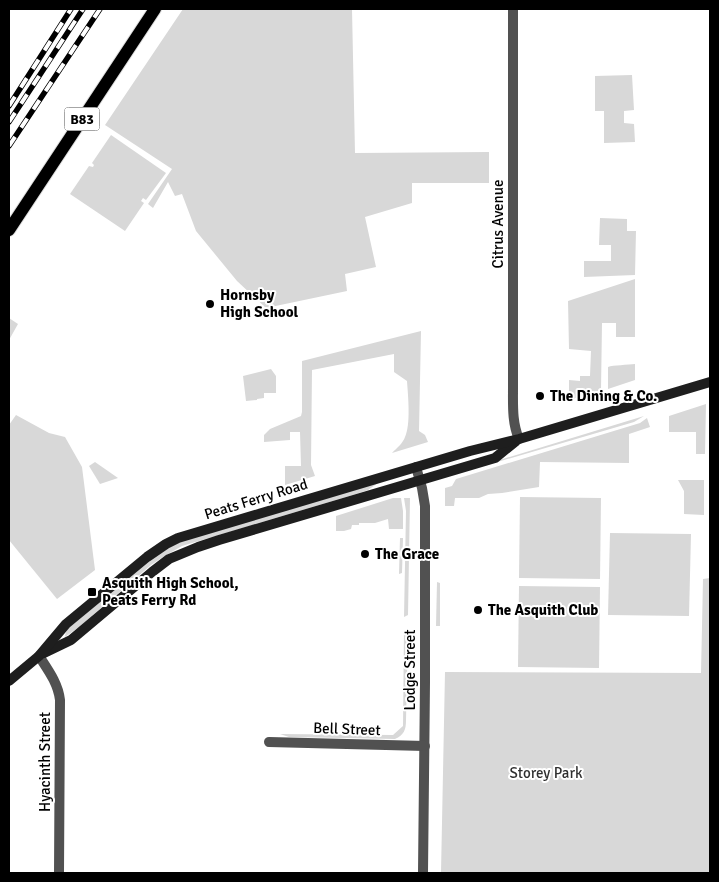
<svg xmlns="http://www.w3.org/2000/svg" width="719" height="882" font-family="Signika,sans-serif">
<style>
.green{fill:#d8d8d8}
.lines{fill:none;stroke-linecap:round;stroke-linejoin:round}
.primary-casing{stroke:#dbdbdb;stroke-width:14}
.street{stroke:#515151;stroke-width:10}
.secondary{stroke:#1e1e1e;stroke-width:10}
.primary{stroke:#000;stroke-width:12}
.rail-casing{stroke:#000;stroke-width:5.5}
.rail{stroke:#fff;stroke-width:4;stroke-dasharray:11;stroke-linecap:butt}
.poi-dot{fill:#000;stroke:#fff;stroke-width:2}
.labels{text-anchor:middle;dominant-baseline:central;stroke-width:4;stroke-linejoin:round;paint-order:stroke}
.shield{fill:#fff;stroke:#4c4c4c;stroke-width:1}
.shield-label{font-size:14px;font-weight:bold;fill:#000}
.street-label{font-size:15px;fill:#000;stroke:#fff}
.poi-label{font-size:15px;font-weight:bold;fill:#000;stroke:#fff;text-anchor:start}
.park-label{font-size:15px;fill:#2f2f2f;stroke:#fff}
</style>
<rect width="100%" height="100%" fill="#fff"/>
<!-- green -->
<g class="green">
<path d="M 183,9 L 352,9 L 355,153 L 489,152 L 489,183 L 412,183 L 412,203 L 365,217 L 376,267 L 345,274 L 347,291 L 266,308 L 237,281 L 196,231 L 182,194 L 175,196 L 168,182 L 153,208 L 148,204 L 172,169 L 105,125 Z"/>
<path d="M 632,75 L 634,110 L 624,111 L 624,123 L 634,124 L 635,142 L 604,143 L 604,111 L 595,111 L 595,76 Z"/>
<path d="M 111,135 L 166,173 L 146,200 L 143,198 L 141,201 L 144,203 L 125,231 L 70,194 L 89,166 L 93,167 L 94,165 L 92,163 Z"/>
<path d="M 600,218 L 627,219 L 627,231 L 636,231 L 635,275 L 584,277 L 584,261 L 611,261 L 611,245 L 599,245 Z"/>
<path d="M 635,279 L 635,337 L 616,337 L 616,323 L 602,323 L 601,390 L 569,400 L 569,380 L 580,381 L 580,376 L 590,376 L 591,351 L 569,349 L 568,301 Z"/>
<path d="M 9,318 L 18,324 L 9,340 Z"/>
<path d="M 421,331 L 419,431 L 425,435 L 428,442 L 392,453 C 397,448 403,443 405,437 C 411,424 408,396 407,381 L 394,372 L 394,354 L 312,370 L 311,465 L 315,476 L 285,485 L 285,466 L 301,466 L 300,432 L 290,432 L 290,440 L 264,442 L 264,435 L 270,429 L 301,416 L 302,412 L 302,361 Z"/>
<path d="M 635,364 L 635,380 L 608,389 L 608,367 C 613,365 628,365 635,364 Z"/>
<path d="M 271,369 L 276,376 L 276,393 L 264,393 L 264,398 L 257,399 L 257,400 L 246,401 L 243,376 Z"/>
<path d="M 706,404 L 705,454 L 696,454 L 696,432 L 669,432 L 669,416 Z"/>
<path d="M 16,415 L 49,433 L 65,437 L 82,467 L 95,570 L 57,599 L 9,540 L 9,425 Z"/>
<path d="M 644,416 L 634,422 L 484,466 L 483,465 Z"/>
<path d="M 647,418 L 650,427 L 629,434 L 629,463 L 540,462 L 539,487 L 502,493 L 488,494 L 479,498 L 455,498 L 454,506 L 445,506 L 445,488 L 452,486 L 456,479 L 640,423 Z"/>
<path d="M 95,462 L 118,478 L 100,484 L 89,466 Z"/>
<path d="M 678,480 L 704,480 L 704,515 L 684,514 L 684,491 Z"/>
<path d="M 378,483 L 368,490 L 356,494 L 182,546 L 163,557 L 151,565 L 79,627 L 65,637 C 65,630 71,626 76,622 L 148,561 L 180,541 Z"/>
<path d="M 520,497 L 601,498 L 600,579 L 519,578 Z"/>
<path d="M 393,498 L 401,498 L 403,511 L 403,529 L 389,529 L 388,519 L 375,523 L 359,523 L 359,525 L 352,525 L 351,529 L 344,531 L 336,531 L 336,516 Z"/>
<path d="M 404,498 L 410,498 L 408,615 L 404,617 L 406,511 Z"/>
<path d="M 610,533 L 691,534 L 689,616 L 608,615 Z"/>
<path d="M 400,538 L 403,538 L 402,573 L 399,574 Z"/>
<path d="M 710,578 L 710,873 L 441,873 L 445,672 L 701,673 L 703,579 Z"/>
<path d="M 437,582 L 440,583 L 440,626 L 436,626 Z"/>
<path d="M 519,586 L 600,587 L 599,668 L 518,667 Z"/>
<path d="M 404,631 L 408,632 L 406,720 C 406,730 404,735 395,739 L 289,737 L 280,734 L 393,735 L 403,726 Z"/>
</g>
<g class="lines">
<defs>
<path id="primary" d="M 9,230 L 155,9"/>
</defs>
<!-- primary casing -->
<use href="#primary" class="primary-casing"/>
<!-- street -->
<g class="street">
<path d="M 513,9 L 513,388 C 513,405 512,423 519,439"/>
<path d="M 416,467 L 422,488 L 425,506 L 425,682 L 423,873"/>
<path d="M 39,656 C 48,670 58,683 60,700 L 59,873"/>
<path d="M 269,742 L 425,746"/>
</g>
<!-- secondary -->
<g class="secondary">
<path d="M 44,653 L 71,640 L 152,572 L 169,559 L 198,547 L 219,540 L 495,458 L 516,441"/>
<path d="M 9,681 L 39,656 L 66,624 L 147,557 L 166,544 L 178,538 L 470,451 L 519,439 L 710,382"/>
</g>
<!-- primary -->
<use href="#primary" class="primary"/>
<defs>
<g id="rail">
<path d="M 9,106 L 71,9"/>
<path d="M 9,122 L 83,9"/>
<path d="M 9,146 L 100,9"/>
</g>
</defs>
<!-- rail casing -->
<use href="#rail" class="rail-casing"/>
<!-- rail -->
<use href="#rail" class="rail"/>
</g>
<!-- markers -->
<g class="poi-dot">
<circle cx="210" cy="304" r="5"/>
<circle cx="540" cy="396" r="5"/>
<circle cx="365" cy="554" r="5"/>
<rect x="87" y="587" width="10" height="10" rx="2.5"/>
<circle cx="478" cy="610" r="5"/>
</g>
<g class="labels">
<!-- shield labels -->
<rect class="shield" x="64.5" y="107.5" width="35" height="23" rx="4"/>
<g class="shield-label">
<text x="82" y="119">B83</text>
</g>
<!-- street labels -->
<g class="street-label">
<text transform="translate(498 224) rotate(-90)">Citrus Avenue</text>
<text transform="translate(256 499) rotate(-17)">Peats Ferry Road</text>
<text transform="translate(410 670) rotate(-90)">Lodge Street</text>
<text transform="translate(347 729) rotate(2)">Bell Street</text>
<text transform="translate(45 762) rotate(-90)">Hyacinth Street</text>
</g>
<!-- poi labels -->
<g class="poi-label">
<text x="220" y="295">Hornsby<tspan x="220" dy="17">High School</tspan></text>
<text x="550" y="396">The Dining &amp; Co.</text>
<text x="375" y="554">The Grace</text>
<text x="102" y="583">Asquith High School,<tspan x="102" dy="17">Peats Ferry Rd</tspan></text>
<text x="488" y="610">The Asquith Club</text>
</g>
<!-- park labels -->
<g class="park-label">
<text x="546" y="773">Storey Park</text>
</g>
</g>
<!-- border -->
<rect width="719" height="882" fill="none" stroke="#000000" stroke-width="20"/>
</svg>
